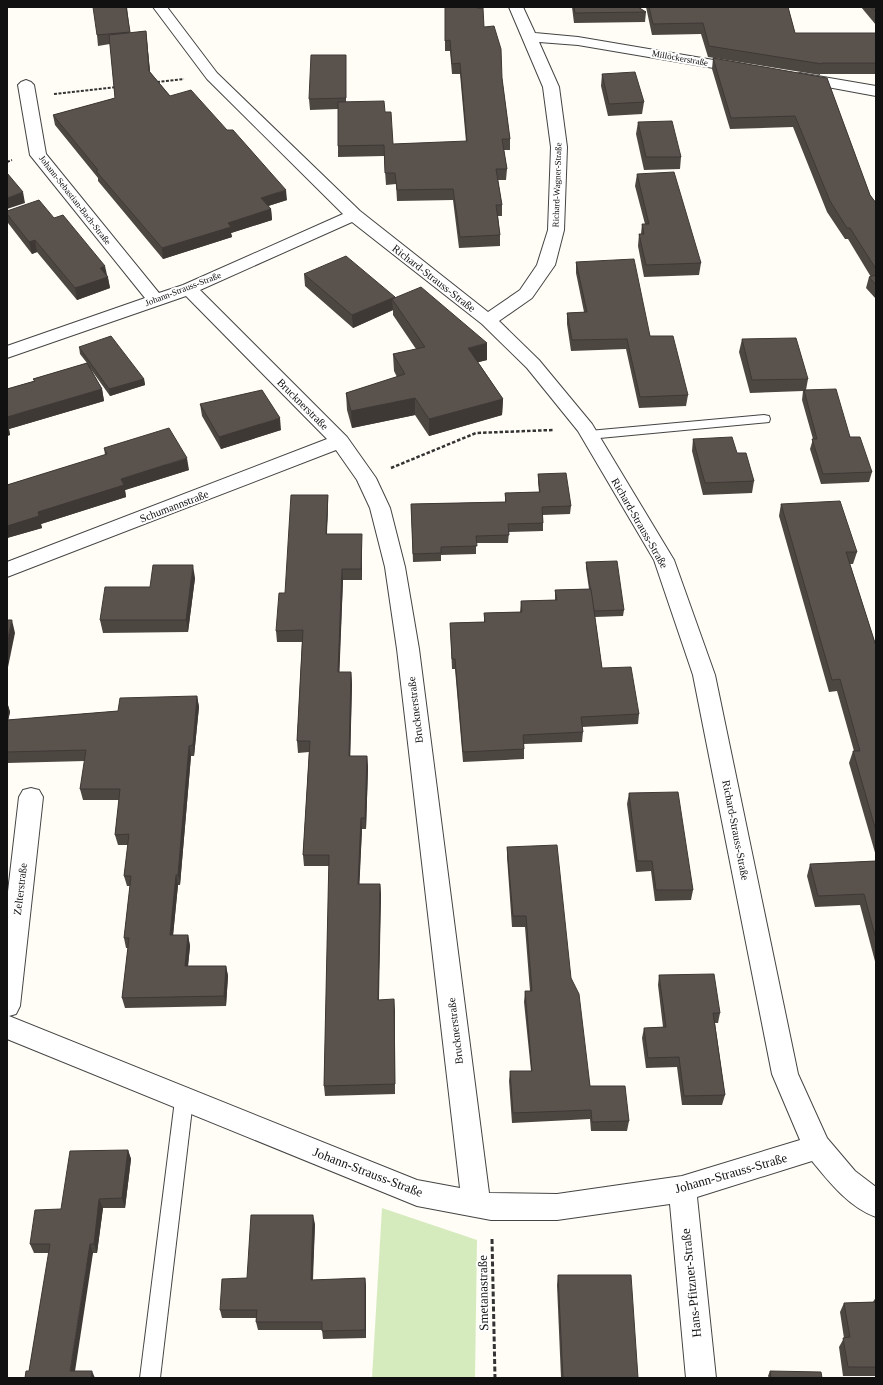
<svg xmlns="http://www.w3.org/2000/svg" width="883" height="1385" font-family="'Times New Roman',serif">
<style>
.green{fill:#d5ebbd}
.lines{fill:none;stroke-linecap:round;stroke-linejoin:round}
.lane-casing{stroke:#444;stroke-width:2}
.street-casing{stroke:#444;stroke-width:2}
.path-far2{stroke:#333;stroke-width:2;stroke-dasharray:3 1.5;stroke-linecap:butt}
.path-far1{stroke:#333;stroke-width:2.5;stroke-dasharray:3.5 2;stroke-linecap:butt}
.path{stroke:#333;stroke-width:3;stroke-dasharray:5 2.5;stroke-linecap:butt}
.lane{fill:#fff;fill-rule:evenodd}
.street{fill:#fff;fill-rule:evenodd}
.wall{fill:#4d4742}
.shaded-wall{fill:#3f3936}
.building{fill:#5a524d;stroke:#3f3936}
.labels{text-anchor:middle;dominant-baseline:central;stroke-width:4;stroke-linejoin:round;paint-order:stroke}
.far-street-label{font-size:9px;fill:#111;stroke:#fff}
.street-label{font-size:11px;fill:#111;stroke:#fff}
.near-street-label{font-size:13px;fill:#111;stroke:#fff}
</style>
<rect width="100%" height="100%" fill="#fffdf5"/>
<!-- green -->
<path class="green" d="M 382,1208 L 477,1240 L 475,1378 L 372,1378 Z"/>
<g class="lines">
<defs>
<g id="lane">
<path d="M 764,415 L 769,416 L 770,419 L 769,422 L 589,439 L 584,438 L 582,435 L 584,432 L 589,431 Z"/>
<path d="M 184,1092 L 190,1094 L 193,1100 L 160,1378 L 140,1378 L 175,1100 L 178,1094 Z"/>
</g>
<g id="street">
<path d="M 153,7 L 167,7 L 217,73 L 360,211 L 488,312 L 520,290 L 537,265 L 548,230 L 551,147 L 543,87 L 509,7 L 523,7 L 535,33 L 578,37 L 743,65 L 748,66 L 750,69 L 748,72 L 743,73 L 578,45 L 539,42 L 559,87 L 567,147 L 564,230 L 555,265 L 532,298 L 499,321 L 539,360 L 592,424 L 674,560 L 715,675 L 798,1074 L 827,1138 L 855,1171 L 876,1187 L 876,1217 C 849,1207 830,1183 812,1161 L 697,1197 L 716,1378 L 686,1378 L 670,1204 L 557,1220 L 491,1220 L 417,1206 L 7,1039 L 7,900 L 19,797 L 23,790 L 31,788 L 39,790 L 43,797 L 20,1006 L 16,1014 L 9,1016 L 417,1180 L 460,1188 L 397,649 L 385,567 L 370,508 L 357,480 L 336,450 L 7,577 L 7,562 L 327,439 L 186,296 L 7,358 L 7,346 L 145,298 L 30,155 L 18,85 L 21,82 L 26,80 L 31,82 L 34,85 L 46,154 L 159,293 L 183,285 L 343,214 L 207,79 ZM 352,222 L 482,324 L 527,368 L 578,431 L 654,560 L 693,675 L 772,1074 L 800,1140 L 682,1176 L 557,1194 L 489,1193 L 419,649 L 405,567 L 390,508 L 376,478 L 347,437 L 200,290 Z"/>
<path d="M 800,73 L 876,86 L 876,96 L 795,81 L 792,78 L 795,75 Z"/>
</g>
</defs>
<!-- lane casing -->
<use href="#lane" class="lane-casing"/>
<!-- street casing -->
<use href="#street" class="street-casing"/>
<!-- path-far2 -->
<g class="path-far2">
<path d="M 157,82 L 184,79"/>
<path d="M 54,94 L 117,87"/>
<path d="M 7,162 L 12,160"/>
</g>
<!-- path-far1 -->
<path class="path-far1" d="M 391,468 L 476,433 L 553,430"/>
<!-- path -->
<path class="path" d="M 492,1239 L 495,1378"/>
<!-- lane -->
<use href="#lane" class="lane"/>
<!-- street -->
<use href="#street" class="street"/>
</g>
<!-- wall -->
<g class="wall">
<path d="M 127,7 L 130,33 L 146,31 L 150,72 L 170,96 L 287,200 L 268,206 L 271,209 L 272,220 L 231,233 L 232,237 L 163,259 L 98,181 L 98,178 L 55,125 L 53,115 L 115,98 L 110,44 L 98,46 L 97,35 Z"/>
<path d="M 445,7 L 484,27 L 502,78 L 510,139 L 510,150 L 504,150 L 507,169 L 506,180 L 498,180 L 502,205 L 502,216 L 498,216 L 500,235 L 500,246 L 459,248 L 453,200 L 397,201 L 396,184 L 386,185 L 384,156 L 338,157 L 338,109 L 310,110 L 309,99 L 346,55 L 346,102 L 385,112 L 393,144 L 466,142 L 460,74 L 452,74 L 450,51 L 445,51 Z"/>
<path d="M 572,7 L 638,7 L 646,12 L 645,22 L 574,23 Z"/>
<path d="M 646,7 L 788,7 L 795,33 L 876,33 L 876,74 L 820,74 L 820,75 L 708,57 L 701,34 L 652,35 Z"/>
<path d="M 861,7 L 876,7 L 876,25 Z"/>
<path d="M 713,58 L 827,78 L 870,195 L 876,203 L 876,299 L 866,288 L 869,277 L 871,277 L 848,239 L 845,239 L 827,212 L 793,127 L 730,129 L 712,69 Z"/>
<path d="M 602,74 L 644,102 L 642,114 L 608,116 L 601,86 Z"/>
<path d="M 638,122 L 681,157 L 680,169 L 644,170 L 636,134 Z"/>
<path d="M 637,174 L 701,263 L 699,275 L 644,277 L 638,246 L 639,234 L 641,234 L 642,224 L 645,224 L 635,186 Z"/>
<path d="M 7,211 L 54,218 L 108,277 L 110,288 L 77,300 L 37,252 L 32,254 L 8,223 Z"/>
<path d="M 576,262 L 650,336 L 688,395 L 686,406 L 639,408 L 626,349 L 571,351 L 567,324 L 567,313 L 584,312 L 576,273 Z"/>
<path d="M 304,274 L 395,298 L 487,360 L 478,362 L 503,399 L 502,415 L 429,436 L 415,415 L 352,428 L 347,410 L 346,393 L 397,377 L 394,371 L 393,354 L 416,349 L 393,315 L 393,310 L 353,328 L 305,286 Z"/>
<path d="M 742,339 L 808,379 L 806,390 L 850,437 L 872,472 L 869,482 L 821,484 L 810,449 L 813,439 L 802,400 L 803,391 L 750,393 L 739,352 Z"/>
<path d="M 79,347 L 144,379 L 145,385 L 110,396 L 90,368 L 102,389 L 104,401 L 9,429 L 10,435 L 7,436 L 7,389 L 34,381 L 33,379 L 87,363 L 80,354 Z"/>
<path d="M 200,404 L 281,430 L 221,449 L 202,416 Z"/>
<path d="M 693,439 L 754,481 L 752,493 L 703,495 L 692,451 Z"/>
<path d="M 104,448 L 189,470 L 125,490 L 126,497 L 41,524 L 42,528 L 7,538 L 7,485 L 105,455 Z"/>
<path d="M 538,474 L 571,506 L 570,514 L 543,515 L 543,531 L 509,532 L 508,543 L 476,543 L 476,554 L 441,555 L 441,561 L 413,562 L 411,504 L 505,502 L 505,493 L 539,492 L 538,482 Z"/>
<path d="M 328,495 L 328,506 L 327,534 L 362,545 L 362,580 L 343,580 L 339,672 L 351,672 L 352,684 L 350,756 L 367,756 L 368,768 L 366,829 L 362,829 L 359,884 L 380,884 L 381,895 L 379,1000 L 395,1010 L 395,1094 L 325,1096 L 324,1086 L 329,866 L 304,866 L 303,855 L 309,752 L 298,753 L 297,741 L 302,642 L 277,642 L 276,631 L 285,593 Z"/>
<path d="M 781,504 L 857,552 L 853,564 L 850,564 L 876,646 L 876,856 L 849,763 L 853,751 L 854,751 L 837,691 L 829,692 L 779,516 Z"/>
<path d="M 586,562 L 624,610 L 623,616 L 595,617 L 602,668 L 639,714 L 638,724 L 582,727 L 583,732 L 582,742 L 524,744 L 524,759 L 463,762 L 455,669 L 452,669 L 450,623 L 484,622 L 484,613 L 520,612 L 521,601 L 555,600 L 555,590 L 589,589 L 586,568 Z"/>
<path d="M 195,578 L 188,632 L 103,633 L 100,620 L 150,587 Z"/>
<path d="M 197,696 L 199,707 L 194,756 L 191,756 L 180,885 L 178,885 L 173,935 L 188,935 L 190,946 L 188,966 L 226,966 L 228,976 L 226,1006 L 125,1008 L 122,998 L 128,948 L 126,948 L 124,938 L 130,886 L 127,886 L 124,876 L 128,845 L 118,845 L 115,835 L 119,800 L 83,800 L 80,789 L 85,761 L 7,763 L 7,702 L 10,712 L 8,720 L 118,711 Z"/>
<path d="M 629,793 L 693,890 L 691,900 L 655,901 L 651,871 L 636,872 L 627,804 Z"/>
<path d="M 507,847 L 571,978 L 590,1086 L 629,1121 L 627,1131 L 591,1131 L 590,1119 L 512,1123 L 509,1081 L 510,1071 L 531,1071 L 524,1002 L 525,991 L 530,991 L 525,927 L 512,927 L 507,857 Z"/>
<path d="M 876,861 L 876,965 L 860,905 L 815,907 L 807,876 L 810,864 Z"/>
<path d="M 659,975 L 720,1013 L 718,1023 L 715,1023 L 725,1095 L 722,1105 L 682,1105 L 677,1067 L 646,1068 L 642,1038 L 644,1028 L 663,1027 L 658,985 Z"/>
<path d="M 128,1150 L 131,1159 L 125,1208 L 103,1208 L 97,1253 L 93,1253 L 29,1371 L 49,1253 L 34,1253 L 30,1244 L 61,1209 Z"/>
<path d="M 315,1224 L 313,1280 L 365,1278 L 366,1287 L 366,1338 L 323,1339 L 322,1330 L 258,1330 L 256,1322 L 256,1318 L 222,1318 L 220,1310 L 247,1278 Z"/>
<path d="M 558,1275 L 638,1378 L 561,1378 L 557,1285 Z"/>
<path d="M 876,1297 L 876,1376 L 843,1376 L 839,1347 L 844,1338 L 840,1312 L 844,1303 L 873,1302 Z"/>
<path d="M 770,1371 L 822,1378 L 769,1378 L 768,1376 Z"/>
</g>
<!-- shaded-wall -->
<g class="shaded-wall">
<path d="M 146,31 L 151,81 L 149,71 Z"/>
<path d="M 286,190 L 287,200 L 262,208 L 261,198 Z"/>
<path d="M 23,192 L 25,203 L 7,209 L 7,198 Z"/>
<path d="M 271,209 L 272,220 L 231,233 L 232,237 L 163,259 L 162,248 L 228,223 Z"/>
<path d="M 35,240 L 37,252 L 32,254 L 29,242 Z"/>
<path d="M 105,266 L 110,288 L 77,300 L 75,288 L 100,268 Z"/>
<path d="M 395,297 L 395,302 L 392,299 L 393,310 L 353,328 L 352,315 Z"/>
<path d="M 487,343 L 487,360 L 468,365 L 468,348 Z"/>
<path d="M 144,379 L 145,385 L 110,396 L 109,389 Z"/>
<path d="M 102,389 L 104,401 L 9,429 L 10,435 L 7,436 L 7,417 Z"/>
<path d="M 415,398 L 415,415 L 352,428 L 351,411 Z"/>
<path d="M 503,399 L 502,415 L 429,436 L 429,419 Z"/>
<path d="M 280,418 L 281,430 L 221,449 L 219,437 Z"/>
<path d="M 187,458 L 189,470 L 125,490 L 126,497 L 41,524 L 42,528 L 7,538 L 7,526 L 38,512 L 121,479 Z"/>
<path d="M 328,495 L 328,506 L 326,546 L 326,534 Z"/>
<path d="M 362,534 L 362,580 L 361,569 Z"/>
<path d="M 193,565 L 195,578 L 188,632 L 186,620 Z"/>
<path d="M 342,569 L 343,580 L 339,684 L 338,672 Z"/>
<path d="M 12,620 L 15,633 L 7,672 L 7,642 Z"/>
<path d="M 351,672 L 352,684 L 350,768 L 349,756 Z"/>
<path d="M 197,696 L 199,707 L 194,756 L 193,745 Z"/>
<path d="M 7,702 L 10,712 L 7,726 Z"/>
<path d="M 189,746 L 191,756 L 180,885 L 178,875 Z"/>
<path d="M 367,756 L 368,768 L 366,829 L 365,818 Z"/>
<path d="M 361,818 L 362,829 L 359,895 L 358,884 Z"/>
<path d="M 176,875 L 178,885 L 172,946 L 170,935 Z"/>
<path d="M 380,884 L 381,895 L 378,1010 L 378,1000 Z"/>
<path d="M 188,935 L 190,946 L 187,976 L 185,966 Z"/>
<path d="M 226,966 L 228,976 L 226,1006 L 224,996 Z"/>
<path d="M 394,999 L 395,1010 L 395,1094 L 395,1084 Z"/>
<path d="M 128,1150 L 131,1159 L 125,1208 L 122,1198 Z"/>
<path d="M 99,1199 L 103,1208 L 97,1253 L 94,1244 Z"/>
<path d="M 313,1215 L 315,1224 L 312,1289 L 311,1280 Z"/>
<path d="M 90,1244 L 93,1253 L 74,1378 L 70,1371 Z"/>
<path d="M 365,1278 L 366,1287 L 366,1338 L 365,1330 Z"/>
<path d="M 92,1371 L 95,1378 L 91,1378 Z"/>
</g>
<!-- building -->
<g class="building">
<path d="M 93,7 L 126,7 L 130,32 L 97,35 Z"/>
<path d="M 445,7 L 477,7 L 477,8 L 483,8 L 484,27 L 494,26 L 501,49 L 502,78 L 510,139 L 502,139 L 507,169 L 496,169 L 502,205 L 496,205 L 500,235 L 460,237 L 453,189 L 397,190 L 395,173 L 385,173 L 384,145 L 338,146 L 338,102 L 384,101 L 385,112 L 391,112 L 393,144 L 467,141 L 460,63 L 452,64 L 450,40 L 445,41 Z"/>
<path d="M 574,7 L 638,7 L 646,12 L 575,13 Z"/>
<path d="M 649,7 L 788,7 L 795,33 L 876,33 L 876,63 L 822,63 L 822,64 L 709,46 L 703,23 L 653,24 Z"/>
<path d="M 872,7 L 876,7 L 876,12 Z"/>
<path d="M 146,31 L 149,71 L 170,96 L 191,90 L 227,130 L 233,130 L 286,190 L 261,198 L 271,209 L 228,223 L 231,227 L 162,248 L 96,171 L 98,170 L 53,115 L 115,98 L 109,35 Z"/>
<path d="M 311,55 L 346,55 L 346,98 L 309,99 Z"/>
<path d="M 713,58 L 827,78 L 870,195 L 876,203 L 876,269 L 850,228 L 847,228 L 830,201 L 795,116 L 731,118 Z"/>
<path d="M 635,72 L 644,102 L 609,104 L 602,74 Z"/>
<path d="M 672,121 L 681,157 L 646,157 L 638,122 Z"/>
<path d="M 674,172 L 701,263 L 646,265 L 639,234 L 644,234 L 642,224 L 649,224 L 637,174 Z"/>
<path d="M 7,173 L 23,192 L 7,198 Z"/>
<path d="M 39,200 L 54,218 L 63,215 L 105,266 L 100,268 L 108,277 L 75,288 L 35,240 L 29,242 L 7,214 L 7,211 Z"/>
<path d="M 346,256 L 395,297 L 352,315 L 304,274 Z"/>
<path d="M 634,259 L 650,336 L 673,336 L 688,395 L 640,397 L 627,339 L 572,340 L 567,313 L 587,312 L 576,262 Z"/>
<path d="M 876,275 L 876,285 L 869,277 Z"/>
<path d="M 421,287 L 487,343 L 468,348 L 503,399 L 429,419 L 415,398 L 351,411 L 346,393 L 405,374 L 393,354 L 425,347 L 392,299 Z"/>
<path d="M 111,336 L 144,379 L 109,389 L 79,347 Z"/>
<path d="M 796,338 L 808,379 L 752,380 L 742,339 Z"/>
<path d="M 87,363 L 102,389 L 7,417 L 7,389 L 35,381 L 33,379 Z"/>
<path d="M 836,389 L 850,437 L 860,437 L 872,472 L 823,474 L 812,439 L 817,439 L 804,390 Z"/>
<path d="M 262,390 L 280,418 L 219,437 L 200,404 Z"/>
<path d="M 169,428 L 187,458 L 121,479 L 124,485 L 38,512 L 39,516 L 7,526 L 7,485 L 107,454 L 104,448 Z"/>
<path d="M 732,437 L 737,453 L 746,453 L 754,481 L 705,483 L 693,439 Z"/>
<path d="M 566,473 L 571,506 L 542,507 L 543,523 L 508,524 L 509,535 L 476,536 L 477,546 L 441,547 L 441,553 L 413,554 L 411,504 L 506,502 L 505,493 L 540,492 L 538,474 Z"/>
<path d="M 291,495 L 328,495 L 326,534 L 362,534 L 361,569 L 342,569 L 338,672 L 351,672 L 349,756 L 367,756 L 365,818 L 361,818 L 358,884 L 380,884 L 378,1000 L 394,999 L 395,1084 L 324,1086 L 329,855 L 303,855 L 310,741 L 297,741 L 303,630 L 276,631 L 279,593 L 285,593 Z"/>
<path d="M 840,501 L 857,552 L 846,552 L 876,646 L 876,831 L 853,751 L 860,751 L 840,679 L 832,680 L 781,504 Z"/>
<path d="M 617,561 L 624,610 L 594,611 L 586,562 Z"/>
<path d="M 153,565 L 193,565 L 186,620 L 100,620 L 105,587 L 150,587 Z"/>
<path d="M 591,589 L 602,668 L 631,667 L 639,714 L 581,717 L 583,732 L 523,735 L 524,749 L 463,752 L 455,659 L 452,659 L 450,623 L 485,622 L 484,613 L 522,612 L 521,601 L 557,600 L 555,590 Z"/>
<path d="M 7,620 L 12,620 L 7,642 Z"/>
<path d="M 197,696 L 193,745 L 189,746 L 178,875 L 176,875 L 170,935 L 188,935 L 185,966 L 226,966 L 224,996 L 122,998 L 129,938 L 124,938 L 131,876 L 124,876 L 129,834 L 115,835 L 120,789 L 80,789 L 86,750 L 7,752 L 7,720 L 118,711 L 120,698 Z"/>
<path d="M 678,792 L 693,890 L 656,890 L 652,861 L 637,861 L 629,793 Z"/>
<path d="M 557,845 L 571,978 L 579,994 L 590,1086 L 625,1086 L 629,1121 L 592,1122 L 591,1110 L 513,1113 L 510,1071 L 532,1071 L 525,991 L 532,991 L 526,916 L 513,916 L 507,847 Z"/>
<path d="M 876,861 L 876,939 L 864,894 L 818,896 L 810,864 Z"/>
<path d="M 714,974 L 720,1013 L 713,1013 L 725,1095 L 684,1096 L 679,1057 L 648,1058 L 644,1028 L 666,1027 L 659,975 Z"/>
<path d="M 128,1150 L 122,1198 L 99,1199 L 94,1244 L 90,1244 L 70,1371 L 92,1371 L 91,1378 L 25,1378 L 26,1371 L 29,1371 L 50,1244 L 30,1244 L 35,1210 L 61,1209 L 70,1151 Z"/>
<path d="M 251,1215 L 313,1215 L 311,1280 L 365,1278 L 365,1330 L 322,1331 L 322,1322 L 256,1322 L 257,1310 L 220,1310 L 222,1279 L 247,1278 Z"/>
<path d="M 558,1275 L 631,1275 L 638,1378 L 563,1378 Z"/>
<path d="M 876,1302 L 876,1367 L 848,1367 L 843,1338 L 850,1337 L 844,1303 Z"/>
<path d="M 770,1371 L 821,1372 L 822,1378 L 771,1378 Z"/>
</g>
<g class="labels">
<!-- far-street labels -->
<g class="far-street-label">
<text transform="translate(680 58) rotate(10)">Millöckerstraße</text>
<text transform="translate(557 185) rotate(-88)">Richard-Wagner-Straße</text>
<text transform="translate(75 200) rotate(52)">Johann-Sebastian-Bach-Straße</text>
<text transform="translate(183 289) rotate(-21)">Johann-Strauss-Straße</text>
</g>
<!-- street labels -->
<g class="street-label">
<text transform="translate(434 278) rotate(38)">Richard-Strauss-Straße</text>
<text transform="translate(303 404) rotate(45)">Brucknerstraße</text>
<text transform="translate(174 506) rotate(-21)">Schumannstraße</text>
<text transform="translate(640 523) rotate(60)">Richard-Strauss-Straße</text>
<text transform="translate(415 710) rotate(-97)">Brucknerstraße</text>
<text transform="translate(736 830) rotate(79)">Richard-Strauss-Straße</text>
<text transform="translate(20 889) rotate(-83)">Zelterstraße</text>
<text transform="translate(455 1031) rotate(-97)">Brucknerstraße</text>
</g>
<!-- near-street labels -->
<g class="near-street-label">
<text transform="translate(368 1172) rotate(21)">Johann-Strauss-Straße</text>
<text transform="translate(731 1173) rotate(-16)">Johann-Strauss-Straße</text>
<text transform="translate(691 1283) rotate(-96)">Hans-Pfitzner-Straße</text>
<text transform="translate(483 1293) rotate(-91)">Smetanastraße</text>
</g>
</g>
<!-- border -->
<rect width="883" height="1385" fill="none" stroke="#111111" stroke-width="16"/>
</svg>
